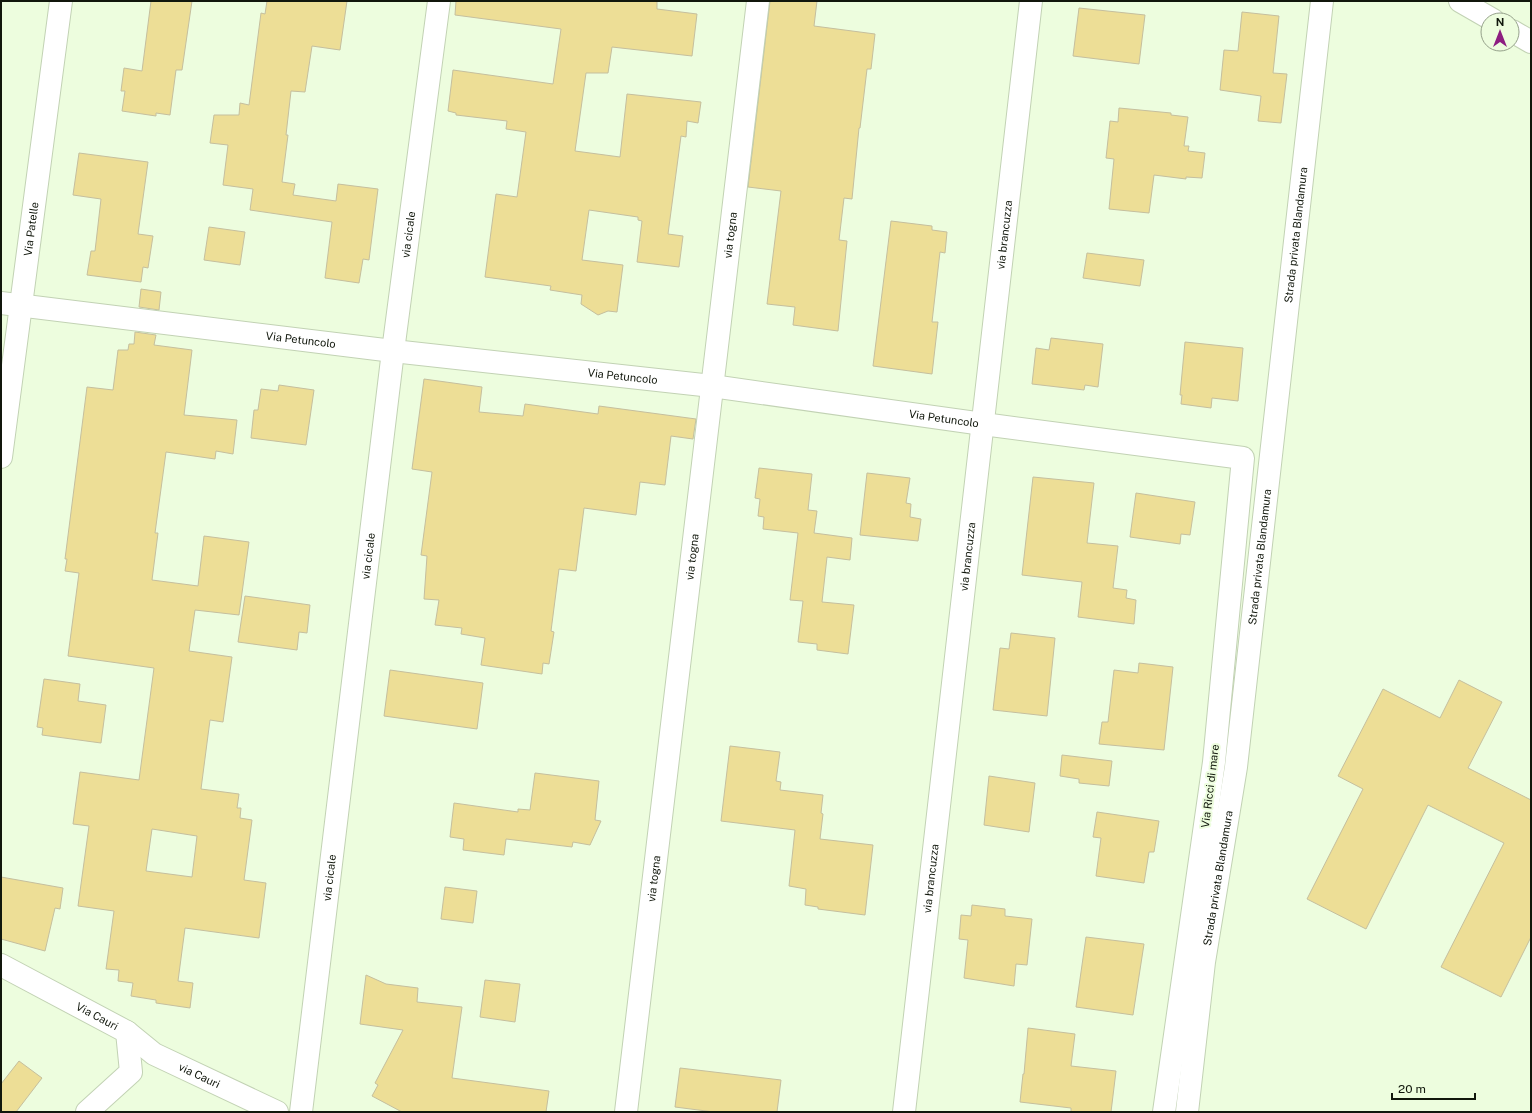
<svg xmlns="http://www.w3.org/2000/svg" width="1532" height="1113" font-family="'Public Sans',sans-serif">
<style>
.building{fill:#edde96;stroke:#c5bf9e;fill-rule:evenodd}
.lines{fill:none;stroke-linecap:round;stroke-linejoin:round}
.street-casing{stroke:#c2d2b4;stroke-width:24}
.secondary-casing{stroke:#c2d2b4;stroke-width:24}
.street{stroke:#fff;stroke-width:22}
.secondary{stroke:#fff;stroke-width:22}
.labels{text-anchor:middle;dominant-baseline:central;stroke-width:4;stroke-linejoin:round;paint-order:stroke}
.street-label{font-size:11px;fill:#11170c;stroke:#edfdde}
</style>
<rect width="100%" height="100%" fill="#edfdde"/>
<!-- building -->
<g class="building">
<path d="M 151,1 L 192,1 L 182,70 L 176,70 L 170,115 L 156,113 L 156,116 L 122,111 L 125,91 L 121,91 L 124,68 L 142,71 Z"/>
<path d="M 267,1 L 347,1 L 340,50 L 312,46 L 305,92 L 291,91 L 286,135 L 288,135 L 282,182 L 295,184 L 293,195 L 336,201 L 338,184 L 378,189 L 369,260 L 363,259 L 359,283 L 325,278 L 332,222 L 250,210 L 253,189 L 223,185 L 228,145 L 210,143 L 214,115 L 239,115 L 240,103 L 249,105 L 261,13 L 265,14 Z"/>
<path d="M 456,1 L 657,1 L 657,9 L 697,14 L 692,56 L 612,47 L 608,73 L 586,73 L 575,151 L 620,157 L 627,94 L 701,102 L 698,123 L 687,121 L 686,137 L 681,136 L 668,234 L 683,236 L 679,267 L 637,262 L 642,221 L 638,220 L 638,217 L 589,210 L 582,260 L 623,265 L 617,312 L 608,311 L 598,315 L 581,304 L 582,295 L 550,290 L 551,286 L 485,277 L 496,194 L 517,197 L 526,132 L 506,129 L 507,121 L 456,115 L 456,113 L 448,111 L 453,70 L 553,84 L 561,29 L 455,15 Z"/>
<path d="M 770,1 L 817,1 L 814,26 L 875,34 L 871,69 L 867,69 L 860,128 L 859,128 L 852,199 L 844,198 L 839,240 L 847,241 L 838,331 L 793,325 L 795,307 L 767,304 L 781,191 L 748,187 Z"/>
<path d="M 1079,8 L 1145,15 L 1139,64 L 1073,56 Z"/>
<path d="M 1242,12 L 1279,16 L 1273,73 L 1287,74 L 1281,123 L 1258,121 L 1261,96 L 1220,90 L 1224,50 L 1238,51 Z"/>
<path d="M 1119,108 L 1171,113 L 1171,115 L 1188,117 L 1184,146 L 1189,146 L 1188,151 L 1205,153 L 1202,178 L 1186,177 L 1186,179 L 1154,175 L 1149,213 L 1109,209 L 1114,159 L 1106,158 L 1110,121 L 1118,122 Z"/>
<path d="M 79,153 L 148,162 L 138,234 L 153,236 L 148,268 L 143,267 L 141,282 L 87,275 L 91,251 L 95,251 L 101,199 L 73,195 Z"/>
<path d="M 891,221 L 932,226 L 932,230 L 947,232 L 945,253 L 940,252 L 932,322 L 938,322 L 932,374 L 873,366 Z"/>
<path d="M 209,227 L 245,232 L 240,265 L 204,260 Z"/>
<path d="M 1087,253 L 1144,260 L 1140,286 L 1083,278 Z"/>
<path d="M 141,289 L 161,292 L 159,310 L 139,307 Z"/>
<path d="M 135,332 L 156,335 L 154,345 L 192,350 L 184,415 L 237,420 L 233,454 L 216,451 L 215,459 L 166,452 L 155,533 L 158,533 L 152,580 L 198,586 L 204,536 L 249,542 L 239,615 L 195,610 L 189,651 L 232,657 L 223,722 L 210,720 L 201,789 L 239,794 L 237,808 L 241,808 L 240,818 L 252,820 L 244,880 L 266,883 L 259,938 L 185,928 L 178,981 L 193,983 L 190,1008 L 156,1003 L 156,1000 L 131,996 L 133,983 L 118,981 L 119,970 L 106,969 L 114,911 L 78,906 L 89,826 L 73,824 L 80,772 L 139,780 L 154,668 L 68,656 L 79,573 L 65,571 L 67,559 L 65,559 L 87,387 L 113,390 L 118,350 L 128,350 L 129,344 L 134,344 ZM 152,829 L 197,836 L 192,877 L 146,871 Z"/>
<path d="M 1051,338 L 1103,344 L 1098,387 L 1085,385 L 1084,390 L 1032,384 L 1036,348 L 1049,350 Z"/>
<path d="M 1185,342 L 1243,348 L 1238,401 L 1212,398 L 1211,408 L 1181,404 L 1182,395 L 1180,395 Z"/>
<path d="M 424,379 L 482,387 L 479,412 L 523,416 L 525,404 L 598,414 L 599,406 L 696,419 L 693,439 L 671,436 L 665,485 L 640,482 L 636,515 L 584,508 L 576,571 L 559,569 L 551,631 L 554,632 L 549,664 L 543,663 L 542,674 L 481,665 L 485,638 L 461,634 L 462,628 L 435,625 L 439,600 L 424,599 L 427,556 L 421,555 L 432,472 L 412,469 Z"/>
<path d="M 279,385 L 314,390 L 306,445 L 251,438 L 254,410 L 258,410 L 261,389 L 278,391 Z"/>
<path d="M 759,468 L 812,474 L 808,510 L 817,511 L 814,533 L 852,538 L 850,560 L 827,557 L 822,602 L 854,605 L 848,654 L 817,650 L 817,644 L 798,642 L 803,601 L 790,600 L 798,533 L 763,529 L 764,517 L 758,516 L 760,499 L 755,498 Z"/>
<path d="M 867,473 L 910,478 L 906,503 L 911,504 L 910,517 L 921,519 L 918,541 L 860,535 Z"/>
<path d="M 1033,477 L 1094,483 L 1087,543 L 1118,546 L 1113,588 L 1127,590 L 1126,598 L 1136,600 L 1134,624 L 1078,617 L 1082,582 L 1022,575 Z"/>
<path d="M 1136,493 L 1195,502 L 1190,535 L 1181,534 L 1180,544 L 1130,537 Z"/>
<path d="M 245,596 L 310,605 L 307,633 L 299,632 L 297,650 L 238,642 Z"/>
<path d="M 1011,633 L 1055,638 L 1047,716 L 993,710 L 1000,648 L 1009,649 Z"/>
<path d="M 1139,663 L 1173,667 L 1164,750 L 1099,744 L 1102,722 L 1108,722 L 1114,670 L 1138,673 Z"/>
<path d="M 390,670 L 483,683 L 477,729 L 384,716 Z"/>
<path d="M 44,679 L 80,684 L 78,701 L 106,705 L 101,743 L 42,735 L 43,728 L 37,727 Z"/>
<path d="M 1459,680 L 1502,702 L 1468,768 L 1531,800 L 1531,937 L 1501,997 L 1441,967 L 1504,843 L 1428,805 L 1366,929 L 1307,899 L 1363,789 L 1338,776 L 1383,689 L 1440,718 Z"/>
<path d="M 730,746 L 780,752 L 776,781 L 781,782 L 780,790 L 823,795 L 821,813 L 823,814 L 820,839 L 873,845 L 865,915 L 818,909 L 818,907 L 805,905 L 806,889 L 789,886 L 795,830 L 721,821 Z"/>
<path d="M 1062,755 L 1112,761 L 1109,786 L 1079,783 L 1079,779 L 1060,776 Z"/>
<path d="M 535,773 L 599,781 L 595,820 L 601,821 L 590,845 L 573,842 L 572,847 L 506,839 L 504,855 L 463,850 L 464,839 L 450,837 L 454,803 L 518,812 L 518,809 L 530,810 Z"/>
<path d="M 989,776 L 1035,783 L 1029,832 L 984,825 Z"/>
<path d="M 1097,812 L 1159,821 L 1154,852 L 1149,852 L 1144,883 L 1096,876 L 1101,838 L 1093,837 Z"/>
<path d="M 1,877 L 63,888 L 60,909 L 55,908 L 45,951 L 1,939 Z"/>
<path d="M 445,887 L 477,891 L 473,923 L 441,919 Z"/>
<path d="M 972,905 L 1005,909 L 1005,916 L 1032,919 L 1027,965 L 1016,964 L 1014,986 L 964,978 L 968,940 L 959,939 L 961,915 L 971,916 Z"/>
<path d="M 1086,937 L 1144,944 L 1133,1015 L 1076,1007 Z"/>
<path d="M 366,975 L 386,984 L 418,988 L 417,1002 L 462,1007 L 452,1078 L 549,1091 L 546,1112 L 402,1112 L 372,1096 L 378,1085 L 375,1083 L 403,1030 L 360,1024 Z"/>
<path d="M 485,980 L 520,984 L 515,1022 L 480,1017 Z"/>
<path d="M 1028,1028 L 1075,1034 L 1071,1066 L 1116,1071 L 1111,1112 L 1071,1112 L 1071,1108 L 1020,1102 L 1023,1074 L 1024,1074 Z"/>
<path d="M 19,1061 L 42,1078 L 16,1112 L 1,1112 L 1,1084 Z"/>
<path d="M 680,1068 L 781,1080 L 777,1112 L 714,1112 L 675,1107 Z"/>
</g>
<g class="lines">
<defs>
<g id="street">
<path id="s1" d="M 1,303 L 393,351 L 712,386 L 983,424 L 1243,458 L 1214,762 L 1164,1112"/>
<path id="s2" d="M 1,457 L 61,1"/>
<path id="s3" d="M 1,965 L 127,1032 L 131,1072 L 87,1112"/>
<path id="s4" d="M 127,1032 L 154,1054 L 277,1112"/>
<path id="s5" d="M 301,1112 L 393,351 L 439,1"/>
<path id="s6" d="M 626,1112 L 758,1"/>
<path id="s7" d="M 904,1112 L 1031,1"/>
<path id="s8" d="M 1187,1112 L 1204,962 L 1236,767 L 1322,1"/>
</g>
<g id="secondary">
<path d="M 1460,1 L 1493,20"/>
<path d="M 1512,31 L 1531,42"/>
</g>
</defs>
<!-- street casing -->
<use href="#street" class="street-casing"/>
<!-- secondary casing -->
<use href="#secondary" class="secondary-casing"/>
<!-- street -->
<use href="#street" class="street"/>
<!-- secondary -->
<use href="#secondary" class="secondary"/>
</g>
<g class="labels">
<!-- street labels -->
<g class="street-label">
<text stroke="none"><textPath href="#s2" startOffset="230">Via Patelle</textPath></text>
<text stroke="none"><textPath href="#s5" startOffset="884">via cicale</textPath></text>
<text stroke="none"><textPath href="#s6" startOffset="883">via togna</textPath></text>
<text stroke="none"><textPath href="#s7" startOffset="883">via brancuzza</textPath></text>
<text stroke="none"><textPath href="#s8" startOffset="884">Strada privata Blandamura</textPath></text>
<text stroke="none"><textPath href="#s1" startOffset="302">Via Petuncolo</textPath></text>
<text stroke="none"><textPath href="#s1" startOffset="626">Via Petuncolo</textPath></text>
<text stroke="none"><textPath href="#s1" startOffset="950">Via Petuncolo</textPath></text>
<text stroke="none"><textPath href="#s5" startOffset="560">via cicale</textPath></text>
<text stroke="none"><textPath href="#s6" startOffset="559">via togna</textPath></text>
<text stroke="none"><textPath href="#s7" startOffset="559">via brancuzza</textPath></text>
<text stroke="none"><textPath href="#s8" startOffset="560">Strada privata Blandamura</textPath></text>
<text transform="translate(1210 786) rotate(-83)">Via Ricci di mare</text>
<text stroke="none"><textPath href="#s5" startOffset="236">via cicale</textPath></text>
<text stroke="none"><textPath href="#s6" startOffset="235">via togna</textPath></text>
<text stroke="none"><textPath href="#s7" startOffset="235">via brancuzza</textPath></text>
<text stroke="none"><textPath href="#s8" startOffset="236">Strada privata Blandamura</textPath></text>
<text stroke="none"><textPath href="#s3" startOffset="109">Via Cauri</textPath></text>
<text stroke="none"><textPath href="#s4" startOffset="85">via Cauri</textPath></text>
</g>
</g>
<!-- border -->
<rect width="1532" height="1113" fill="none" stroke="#11170c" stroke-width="4"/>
<!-- north arrow -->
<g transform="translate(1500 32)"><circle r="19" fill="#edfdde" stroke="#95a18a"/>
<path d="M0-3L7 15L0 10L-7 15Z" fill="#8d1e81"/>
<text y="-6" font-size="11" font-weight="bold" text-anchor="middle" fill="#11170c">N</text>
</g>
<!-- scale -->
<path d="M1392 1093v6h83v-6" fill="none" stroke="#11170c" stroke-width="2"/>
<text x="1398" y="1093" font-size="12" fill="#11170c" stroke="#edfdde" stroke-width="3" paint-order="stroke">20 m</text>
</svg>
